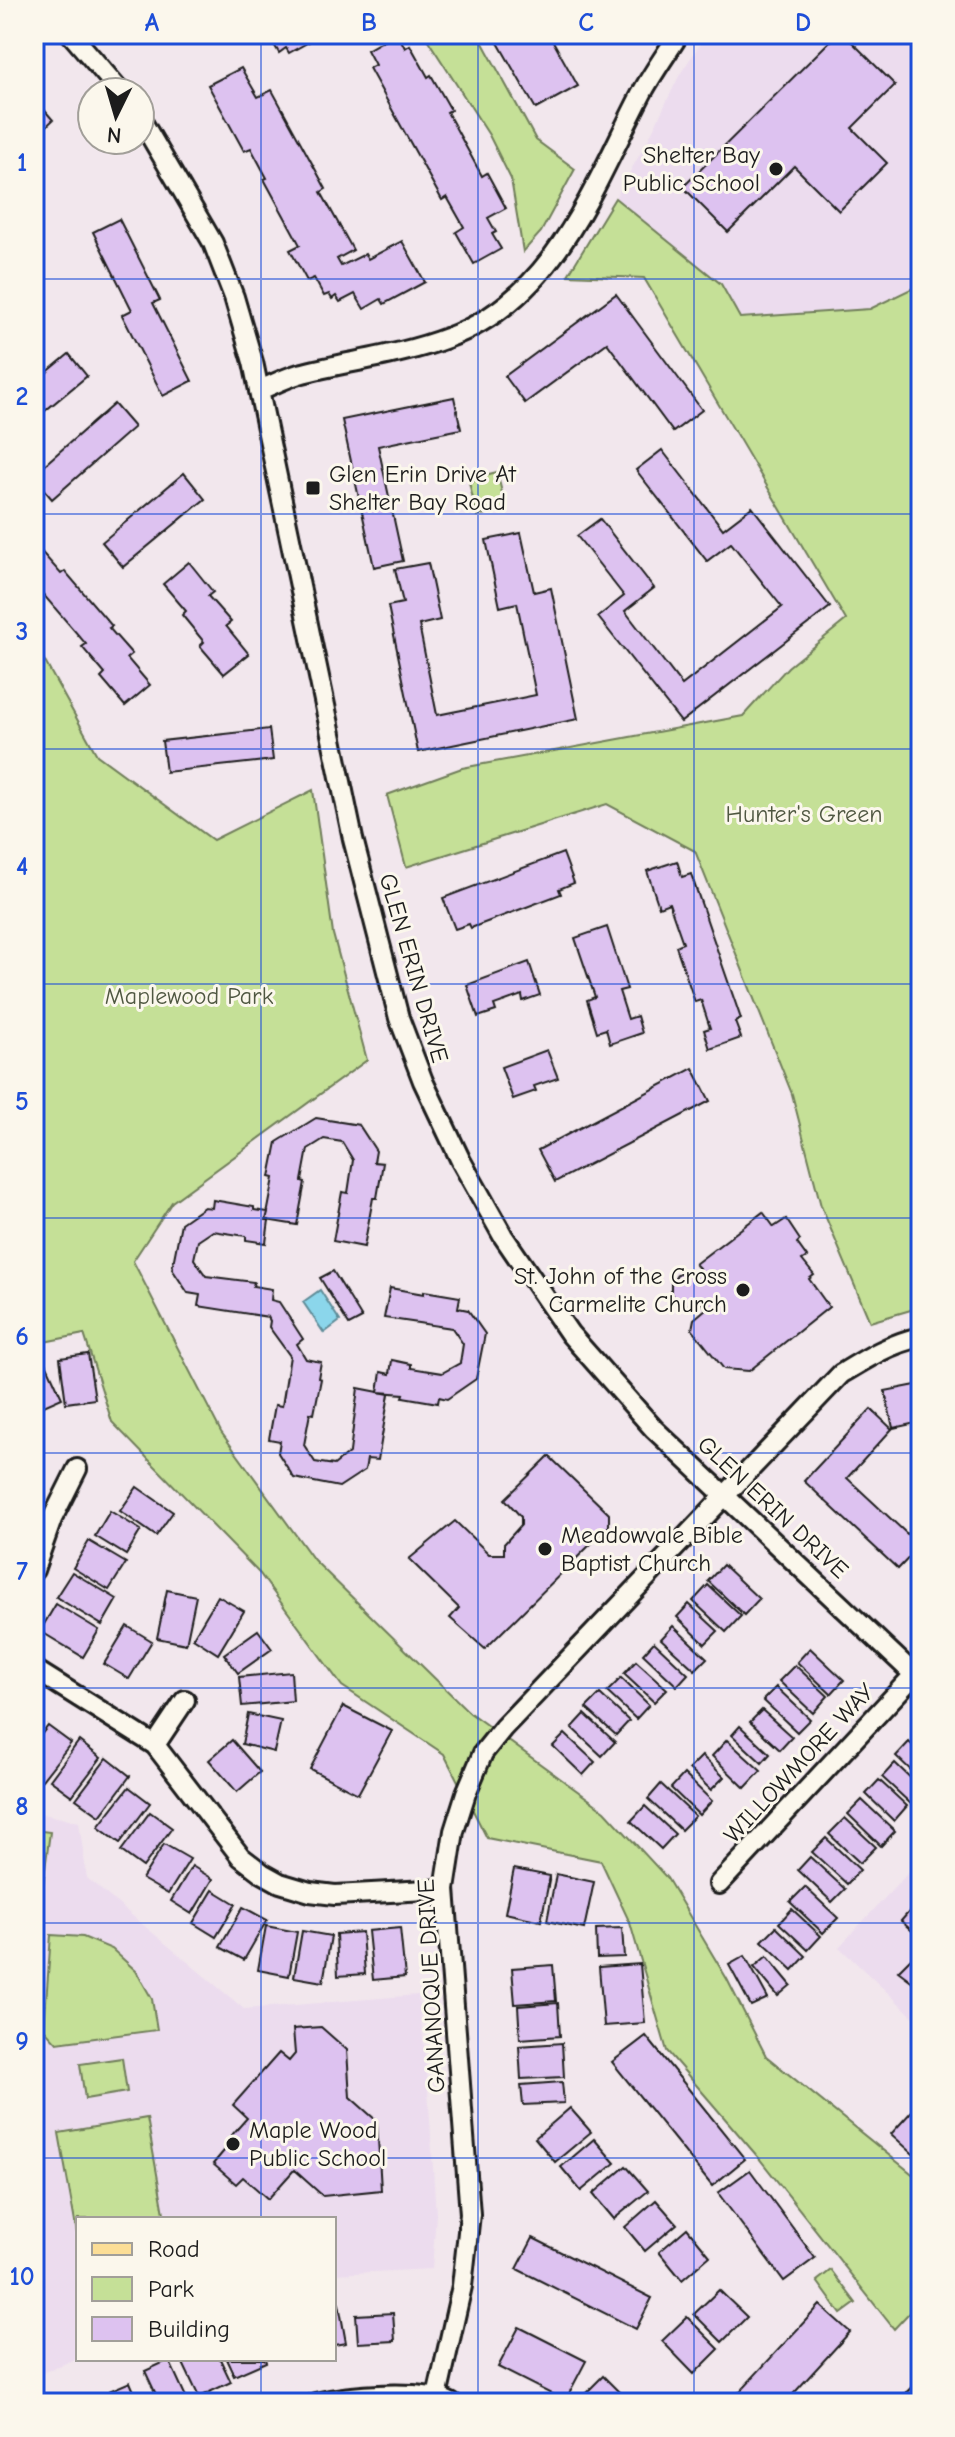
<svg xmlns="http://www.w3.org/2000/svg" width="955" height="2437" font-family="'Comic Neue',sans-serif">
<style>
.built{fill:#ecdcee}
.green{fill:#c5e097;stroke:#707e5a;stroke-width:2}
.water{fill:#8bd6eb;stroke:#5f8c98;stroke-width:2}
.building{fill:#ddc2f0;stroke:#1c1c1c;stroke-width:2}
.lines{fill:none;stroke-linecap:round;stroke-linejoin:round}
.minor-casing{stroke:#1c1c1c;stroke-width:24}
.major-casing{stroke:#1c1c1c;stroke-width:28}
.minor{stroke:#fbf7ec;stroke-width:18}
.major{stroke:#fcde96;stroke-width:22}
.grid{fill:none;stroke:#1d4ed8;stroke-width:2;stroke-opacity:0.55}
.poi-dot{fill:#1c1c1c;stroke:#fbf7ec;stroke-width:3}
.labels{text-anchor:middle;dominant-baseline:central;stroke-width:6;stroke-linejoin:round;paint-order:stroke}
.poi-label{font-size:24px;fill:#1c1c1c;stroke:#fbf7ec;text-anchor:start}
.park-label{font-size:24px;fill:#4f5741;stroke:#fbf7ec}
.street-label{font-size:24px;fill:#1c1c1c;stroke:#fbf7ec}
.neatline{fill:none;stroke:#1d4ed8;stroke-width:3}
.grid-label{font-size:26px;text-anchor:middle;font-weight:bold;fill:#1d4ed8}
</style>
<rect width="100%" height="100%" fill="#f2e7ed"/>
<filter id="ink" filterUnits="userSpaceOnUse"><feTurbulence type="fractalNoise" baseFrequency=".0125" numOctaves="2"/><feDisplacementMap in="SourceGraphic" scale="16" xChannelSelector="R" yChannelSelector="G"/><feConvolveMatrix kernelMatrix="1 2 1 2 8 2 1 2 1" color-interpolation-filters="sRGB"/></filter>
<g filter="url(#ink)">
<!-- built -->
<g class="built">
<path d="M 707,34 L 921,34 L 921,284 L 870,309 L 740,318 L 721,284 L 615,198 L 648,140 L 680,74 Z"/>
<path d="M 34,1812 L 79,1822 L 87,1878 L 244,2009 L 418,1995 L 427,2073 L 436,2215 L 432,2269 L 334,2274 L 334,2219 L 78,2219 L 78,2358 L 40,2374 L 41,2301 L 34,2281 Z"/>
<path d="M 921,1859 L 921,2024 L 839,1947 Z"/>
</g>
<!-- green -->
<g class="green">
<path d="M 424,34 L 478,34 L 536,140 L 575,169 L 541,232 L 523,252 L 511,179 L 489,135 Z"/>
<path d="M 615,198 L 721,284 L 740,318 L 870,309 L 921,284 L 921,1307 L 870,1322 L 821,1206 L 792,1094 L 695,851 L 607,804 L 406,867 L 387,795 L 462,768 L 743,716 L 788,667 L 846,620 L 644,278 L 568,275 Z"/>
<path d="M 497,472 L 506,509 L 477,516 L 469,482 L 474,481 L 473,478 Z"/>
<path d="M 34,642 L 97,755 L 213,840 L 313,790 L 333,934 L 367,1060 L 172,1202 L 133,1261 L 221,1432 L 314,1560 L 470,1713 L 605,1811 L 667,1878 L 727,1979 L 766,2056 L 921,2181 L 921,2300 L 894,2329 L 758,2157 L 667,2051 L 630,1923 L 601,1861 L 487,1838 L 444,1754 L 342,1686 L 260,1574 L 112,1422 L 84,1334 L 34,1344 Z"/>
<path d="M 34,1830 L 50,1832 L 34,1951 Z"/>
<path d="M 51,1935 L 83,1937 L 112,1949 L 136,1971 L 152,1999 L 157,2030 L 57,2043 L 44,2029 Z"/>
<path d="M 122,2058 L 127,2092 L 85,2099 L 80,2064 Z"/>
<path d="M 147,2118 L 165,2219 L 78,2219 L 78,2239 L 59,2133 Z"/>
<path d="M 831,2270 L 856,2303 L 841,2314 L 817,2281 Z"/>
</g>
<!-- water -->
<path class="water" d="M 320,1290 L 340,1321 L 324,1333 L 303,1302 Z"/>
<!-- building -->
<g class="building">
<path d="M 268,34 L 323,34 L 289,53 L 286,48 L 279,53 Z"/>
<path d="M 395,34 L 398,34 L 405,48 L 410,45 L 428,77 L 431,75 L 451,110 L 447,112 L 482,176 L 487,173 L 506,208 L 488,218 L 496,232 L 492,234 L 501,249 L 474,264 L 456,232 L 464,227 L 447,197 L 442,200 L 369,68 L 375,65 L 367,50 Z"/>
<path d="M 493,34 L 549,34 L 578,86 L 536,109 Z"/>
<path d="M 837,34 L 844,34 L 895,85 L 852,128 L 887,163 L 839,211 L 794,166 L 728,232 L 683,187 Z"/>
<path d="M 241,68 L 258,97 L 272,90 L 326,189 L 321,192 L 353,250 L 337,259 L 341,266 L 365,254 L 368,259 L 402,241 L 425,282 L 384,304 L 381,299 L 364,309 L 355,294 L 340,302 L 336,296 L 332,299 L 329,294 L 324,296 L 314,278 L 307,281 L 290,250 L 300,245 L 264,179 L 267,178 L 251,148 L 244,151 L 208,85 Z"/>
<path d="M 34,98 L 53,120 L 37,135 L 36,142 L 34,144 Z"/>
<path d="M 119,219 L 160,300 L 153,303 L 192,381 L 163,396 L 122,315 L 132,310 L 93,232 Z"/>
<path d="M 616,294 L 702,410 L 673,432 L 607,343 L 525,403 L 505,376 Z"/>
<path d="M 69,354 L 87,376 L 34,420 L 34,383 Z"/>
<path d="M 454,397 L 461,429 L 378,446 L 403,561 L 374,567 L 342,420 Z"/>
<path d="M 114,404 L 134,427 L 52,499 L 34,478 L 34,474 Z"/>
<path d="M 662,450 L 723,529 L 752,507 L 830,607 L 681,722 L 598,617 L 624,596 L 577,536 L 600,519 L 654,588 L 625,611 L 682,685 L 782,607 L 731,543 L 707,561 L 636,470 Z"/>
<path d="M 184,473 L 205,499 L 123,567 L 102,542 Z"/>
<path d="M 521,533 L 534,592 L 551,588 L 578,719 L 418,752 L 388,606 L 403,603 L 395,569 L 428,563 L 440,620 L 419,625 L 437,715 L 536,695 L 517,603 L 500,607 L 486,540 Z"/>
<path d="M 34,548 L 38,548 L 61,574 L 65,571 L 112,626 L 109,628 L 132,654 L 127,658 L 150,685 L 125,706 L 101,678 L 105,674 L 82,647 L 86,644 L 42,593 L 38,596 L 34,590 Z"/>
<path d="M 189,562 L 213,592 L 208,596 L 231,622 L 226,626 L 249,654 L 224,674 L 200,646 L 204,642 L 182,615 L 186,611 L 163,584 Z"/>
<path d="M 269,729 L 273,760 L 166,772 L 162,741 Z"/>
<path d="M 563,853 L 574,883 L 559,889 L 561,894 L 471,928 L 469,924 L 455,929 L 443,898 Z"/>
<path d="M 677,861 L 682,877 L 691,874 L 741,1019 L 735,1022 L 741,1038 L 710,1049 L 704,1030 L 710,1028 L 701,1000 L 695,1002 L 676,946 L 683,943 L 669,903 L 659,907 L 647,871 Z"/>
<path d="M 607,927 L 627,989 L 619,991 L 628,1019 L 637,1016 L 642,1033 L 610,1044 L 606,1029 L 597,1032 L 587,1000 L 595,997 L 575,938 Z"/>
<path d="M 529,962 L 540,995 L 523,1001 L 522,995 L 494,1005 L 496,1011 L 478,1017 L 467,985 Z"/>
<path d="M 547,1050 L 558,1078 L 534,1086 L 536,1091 L 513,1099 L 501,1067 Z"/>
<path d="M 693,1068 L 710,1101 L 555,1182 L 538,1150 Z"/>
<path d="M 316,1118 L 359,1125 L 376,1151 L 374,1162 L 383,1163 L 377,1198 L 373,1198 L 364,1247 L 333,1241 L 342,1192 L 348,1193 L 353,1160 L 342,1142 L 324,1139 L 308,1149 L 302,1181 L 305,1182 L 297,1225 L 266,1220 L 274,1178 L 270,1177 L 277,1142 Z"/>
<path d="M 213,1200 L 254,1207 L 254,1210 L 268,1212 L 266,1220 L 269,1220 L 266,1243 L 246,1240 L 246,1236 L 213,1231 L 198,1241 L 194,1259 L 206,1276 L 254,1282 L 253,1286 L 272,1289 L 271,1300 L 279,1302 L 303,1339 L 297,1344 L 306,1359 L 321,1362 L 318,1378 L 321,1379 L 314,1414 L 310,1413 L 304,1445 L 315,1462 L 334,1465 L 350,1452 L 358,1388 L 389,1394 L 378,1460 L 367,1459 L 365,1470 L 339,1487 L 294,1478 L 278,1453 L 280,1441 L 269,1439 L 275,1405 L 282,1406 L 290,1356 L 269,1327 L 270,1321 L 268,1317 L 198,1306 L 200,1295 L 188,1293 L 172,1269 L 181,1223 L 204,1207 L 212,1208 Z"/>
<path d="M 763,1212 L 774,1227 L 786,1219 L 800,1240 L 797,1243 L 807,1257 L 802,1260 L 814,1275 L 809,1279 L 829,1307 L 749,1371 L 724,1369 L 692,1329 L 694,1319 L 707,1308 L 699,1301 L 688,1305 L 677,1302 L 671,1293 L 671,1282 L 679,1273 L 684,1271 L 696,1273 L 699,1268 L 695,1264 Z"/>
<path d="M 333,1271 L 362,1318 L 349,1325 L 320,1278 Z"/>
<path d="M 390,1288 L 424,1294 L 424,1291 L 460,1297 L 458,1308 L 468,1310 L 485,1334 L 476,1379 L 447,1399 L 439,1397 L 438,1403 L 403,1397 L 404,1394 L 378,1392 L 381,1372 L 390,1374 L 392,1360 L 411,1364 L 411,1368 L 442,1373 L 460,1363 L 463,1344 L 452,1328 L 384,1318 Z"/>
<path d="M 88,1354 L 95,1399 L 66,1403 L 60,1358 Z"/>
<path d="M 45,1361 L 62,1398 L 37,1409 L 34,1403 L 34,1366 Z"/>
<path d="M 921,1384 L 921,1422 L 893,1428 L 885,1391 Z"/>
<path d="M 871,1409 L 892,1429 L 847,1478 L 920,1546 L 898,1569 L 804,1481 Z"/>
<path d="M 549,1456 L 609,1514 L 609,1526 L 485,1649 L 450,1618 L 459,1608 L 409,1559 L 455,1521 L 489,1554 L 504,1554 L 504,1544 L 521,1525 L 521,1517 L 505,1499 Z"/>
<path d="M 137,1487 L 173,1512 L 156,1536 L 120,1511 Z"/>
<path d="M 110,1511 L 141,1530 L 126,1555 L 95,1536 Z"/>
<path d="M 89,1541 L 126,1563 L 109,1590 L 73,1568 Z"/>
<path d="M 723,1565 L 759,1599 L 744,1615 L 708,1581 Z"/>
<path d="M 72,1572 L 117,1599 L 102,1625 L 56,1597 Z"/>
<path d="M 708,1585 L 741,1616 L 726,1632 L 693,1601 Z"/>
<path d="M 167,1590 L 196,1596 L 186,1644 L 157,1638 Z"/>
<path d="M 218,1596 L 244,1611 L 218,1654 L 193,1638 Z"/>
<path d="M 56,1604 L 99,1630 L 83,1657 L 40,1631 Z"/>
<path d="M 689,1604 L 718,1631 L 705,1644 L 677,1617 Z"/>
<path d="M 127,1626 L 152,1641 L 129,1679 L 104,1664 Z"/>
<path d="M 673,1626 L 707,1658 L 695,1670 L 661,1639 Z"/>
<path d="M 258,1630 L 272,1649 L 238,1673 L 224,1654 Z"/>
<path d="M 654,1642 L 688,1674 L 677,1686 L 643,1654 Z"/>
<path d="M 810,1648 L 844,1680 L 831,1694 L 797,1662 Z"/>
<path d="M 636,1661 L 667,1689 L 654,1702 L 624,1674 Z"/>
<path d="M 795,1665 L 828,1696 L 813,1713 L 779,1681 Z"/>
<path d="M 291,1672 L 293,1701 L 242,1706 L 239,1677 Z"/>
<path d="M 621,1678 L 649,1705 L 636,1719 L 607,1692 Z"/>
<path d="M 776,1687 L 810,1719 L 797,1732 L 763,1700 Z"/>
<path d="M 600,1694 L 629,1721 L 616,1735 L 586,1708 Z"/>
<path d="M 343,1706 L 392,1731 L 358,1794 L 310,1769 Z"/>
<path d="M 762,1710 L 792,1737 L 780,1750 L 750,1722 Z"/>
<path d="M 248,1714 L 281,1721 L 274,1752 L 242,1744 Z"/>
<path d="M 585,1714 L 615,1742 L 602,1756 L 572,1728 Z"/>
<path d="M 48,1726 L 71,1743 L 42,1780 L 34,1774 L 34,1744 Z"/>
<path d="M 740,1726 L 770,1754 L 762,1763 L 732,1735 Z"/>
<path d="M 565,1734 L 595,1762 L 583,1775 L 553,1746 Z"/>
<path d="M 232,1740 L 260,1772 L 237,1792 L 209,1760 Z"/>
<path d="M 727,1740 L 761,1771 L 745,1788 L 712,1756 Z"/>
<path d="M 79,1741 L 101,1758 L 72,1796 L 50,1780 Z"/>
<path d="M 909,1742 L 921,1753 L 921,1780 L 896,1756 Z"/>
<path d="M 702,1756 L 724,1777 L 711,1790 L 689,1769 Z"/>
<path d="M 107,1758 L 130,1776 L 100,1816 L 76,1799 Z"/>
<path d="M 895,1763 L 921,1788 L 921,1793 L 911,1804 L 882,1777 Z"/>
<path d="M 684,1774 L 712,1801 L 699,1815 L 671,1788 Z"/>
<path d="M 879,1780 L 907,1806 L 894,1821 L 866,1794 Z"/>
<path d="M 661,1784 L 695,1816 L 681,1830 L 648,1799 Z"/>
<path d="M 129,1787 L 150,1803 L 120,1843 L 98,1827 Z"/>
<path d="M 862,1800 L 895,1831 L 881,1846 L 848,1814 Z"/>
<path d="M 645,1806 L 675,1834 L 661,1849 L 631,1821 Z"/>
<path d="M 150,1812 L 172,1828 L 143,1867 L 121,1851 Z"/>
<path d="M 845,1818 L 876,1847 L 860,1863 L 829,1834 Z"/>
<path d="M 826,1838 L 860,1870 L 847,1884 L 812,1852 Z"/>
<path d="M 164,1844 L 190,1859 L 168,1894 L 142,1879 Z"/>
<path d="M 810,1857 L 845,1889 L 832,1902 L 798,1870 Z"/>
<path d="M 192,1866 L 213,1879 L 192,1914 L 171,1901 Z"/>
<path d="M 514,1869 L 550,1876 L 541,1921 L 505,1913 Z"/>
<path d="M 556,1874 L 594,1882 L 584,1929 L 547,1921 Z"/>
<path d="M 805,1887 L 838,1918 L 823,1933 L 790,1902 Z"/>
<path d="M 213,1890 L 236,1904 L 216,1937 L 193,1923 Z"/>
<path d="M 921,1898 L 921,1939 L 901,1921 Z"/>
<path d="M 243,1907 L 267,1920 L 244,1960 L 220,1947 Z"/>
<path d="M 792,1909 L 821,1936 L 808,1950 L 779,1923 Z"/>
<path d="M 266,1926 L 297,1932 L 289,1976 L 258,1970 Z"/>
<path d="M 776,1927 L 806,1956 L 793,1970 L 762,1941 Z"/>
<path d="M 400,1928 L 405,1977 L 373,1980 L 368,1931 Z"/>
<path d="M 622,1928 L 624,1957 L 597,1958 L 596,1929 Z"/>
<path d="M 302,1931 L 331,1936 L 323,1982 L 294,1977 Z"/>
<path d="M 362,1932 L 365,1974 L 338,1976 L 336,1934 Z"/>
<path d="M 921,1948 L 921,1985 L 916,1981 L 914,1983 L 898,1971 Z"/>
<path d="M 745,1956 L 768,1998 L 751,2006 L 729,1965 Z"/>
<path d="M 767,1956 L 791,1985 L 778,1996 L 754,1967 Z"/>
<path d="M 640,1964 L 645,2023 L 604,2026 L 599,1967 Z"/>
<path d="M 553,1965 L 556,2001 L 515,2004 L 512,1968 Z"/>
<path d="M 558,2003 L 560,2036 L 520,2039 L 518,2006 Z"/>
<path d="M 321,2027 L 347,2050 L 350,2097 L 377,2121 L 381,2190 L 323,2196 L 294,2170 L 268,2199 L 243,2177 L 236,2184 L 213,2164 L 234,2139 L 231,2136 L 247,2118 L 233,2105 L 279,2053 L 289,2061 L 295,2054 L 293,2029 Z"/>
<path d="M 646,2036 L 745,2159 L 712,2186 L 612,2062 Z"/>
<path d="M 562,2043 L 564,2077 L 521,2079 L 519,2046 Z"/>
<path d="M 562,2082 L 564,2103 L 523,2105 L 521,2085 Z"/>
<path d="M 921,2101 L 921,2161 L 891,2134 Z"/>
<path d="M 570,2108 L 591,2132 L 555,2162 L 535,2138 Z"/>
<path d="M 594,2139 L 615,2163 L 581,2191 L 561,2167 Z"/>
<path d="M 626,2166 L 648,2191 L 614,2219 L 593,2194 Z"/>
<path d="M 750,2170 L 815,2258 L 784,2281 L 718,2193 Z"/>
<path d="M 656,2200 L 677,2224 L 645,2251 L 625,2227 Z"/>
<path d="M 687,2228 L 710,2256 L 682,2280 L 659,2252 Z"/>
<path d="M 533,2238 L 652,2298 L 636,2329 L 517,2269 Z"/>
<path d="M 719,2290 L 747,2317 L 722,2342 L 694,2314 Z"/>
<path d="M 339,2304 L 346,2343 L 334,2345 L 334,2305 Z"/>
<path d="M 820,2305 L 850,2332 L 785,2403 L 729,2403 Z"/>
<path d="M 393,2313 L 395,2341 L 358,2343 L 356,2315 Z"/>
<path d="M 687,2317 L 719,2349 L 694,2374 L 662,2341 Z"/>
<path d="M 519,2327 L 586,2361 L 565,2401 L 498,2367 Z"/>
<path d="M 181,2359 L 220,2359 L 231,2382 L 199,2397 Z"/>
<path d="M 226,2359 L 265,2359 L 266,2362 L 234,2376 Z"/>
<path d="M 169,2360 L 186,2397 L 173,2403 L 160,2403 L 145,2371 Z"/>
<path d="M 603,2376 L 630,2403 L 576,2403 Z"/>
<path d="M 130,2382 L 139,2403 L 115,2403 L 109,2391 Z"/>
</g>
<g class="lines">
<defs>
<g id="minor">
<path d="M 71,34 L 121,92"/>
<path d="M 140,118 L 213,243 L 234,297 L 253,362 L 353,839 L 399,1018 L 423,1081 L 461,1161 L 503,1236 L 570,1334 L 654,1429 L 921,1681"/>
<path d="M 259,390 C 272,385 285,378 299,374 C 348,361 400,356 447,338 C 556,299 594,184 643,91 C 654,71 667,53 679,34"/>
<path d="M 34,1570 L 52,1519 L 77,1469"/>
<path d="M 34,1669 L 155,1745 L 241,1857 L 262,1873 L 280,1883 L 310,1892 L 335,1895 L 445,1889"/>
<path d="M 155,1745 L 185,1700"/>
<path d="M 719,1884 L 914,1675"/>
<path d="M 437,2397 L 462,2286 L 470,2214 L 445,1889 L 454,1831 L 466,1793 L 483,1753 L 503,1728 L 841,1374 C 867,1358 891,1343 921,1337"/>
<path d="M 316,2403 C 348,2395 422,2389 451,2403"/>
</g>
<path id="major" d="M 914,2403 L 921,2396"/>
</defs>
<!-- minor casing -->
<use href="#minor" class="minor-casing"/>
<!-- major casing -->
<use href="#major" class="major-casing"/>
<!-- minor -->
<use href="#minor" class="minor"/>
<!-- major -->
<use href="#major" class="major"/>
</g>
</g>
<!-- grid -->
<path class="grid" d="M 261,34 L 261,2219M 478,34 L 478,2403M 694,34 L 694,2403M 34,279 L 921,279M 34,514 L 921,514M 34,749 L 921,749M 34,984 L 921,984M 34,1218 L 921,1218M 34,1453 L 921,1453M 34,1688 L 921,1688M 34,1923 L 921,1923M 34,2158 L 921,2158M 261,2359 L 261,2403"/>
<!-- markers -->
<g class="poi-dot">
<circle cx="776" cy="169" r="8"/>
<rect x="305" y="480" width="16" height="16" rx="4"/>
<circle cx="743" cy="1290" r="8"/>
<circle cx="545" cy="1549" r="8"/>
<circle cx="233" cy="2144" r="8"/>
</g>
<g class="labels">
<!-- poi labels -->
<g class="poi-label">
<text x="760" y="155" text-anchor="end">Shelter Bay<tspan x="760" dy="28">Public School</tspan></text>
<text x="329" y="474">Glen Erin Drive At<tspan x="329" dy="28">Shelter Bay Road</tspan></text>
<text x="727" y="1276" text-anchor="end">St. John of the Cross<tspan x="727" dy="28">Carmelite Church</tspan></text>
<text x="561" y="1535">Meadowvale Bible<tspan x="561" dy="28">Baptist Church</tspan></text>
<text x="249" y="2130">Maple Wood<tspan x="249" dy="28">Public School</tspan></text>
</g>
<!-- park labels -->
<g class="park-label">
<text x="804" y="814">Hunter's Green</text>
<text x="189" y="996">Maplewood Park</text>
</g>
<!-- street labels -->
<g class="street-label">
<text transform="translate(414 968) rotate(74)">GLEN ERIN DRIVE</text>
<text transform="translate(773 1507) rotate(43)">GLEN ERIN DRIVE</text>
<text transform="translate(799 1763) rotate(-47)">WILLOWMORE WAY</text>
<text transform="translate(431 1986) rotate(-93)">GANANOQUE DRIVE</text>
</g>
</g>
<!-- margin -->
<rect width="955" height="2437" fill="none" stroke="#fbf7ec" stroke-width="88"/>
<!-- legend -->
<rect x="76" y="2217" width="260" height="144" fill="#fbf7ec" stroke="#a29f99" stroke-width="2"/>
<rect x="92" y="2243" width="40" height="12" fill="#fcde96" stroke="#a29f99" stroke-width="2"/>
<text x="148" y="2257" font-size="24" fill="#1c1c1c">Road</text>
<rect x="92" y="2277" width="40" height="24" fill="#c5e097" stroke="#a29f99" stroke-width="2"/>
<text x="148" y="2297" font-size="24" fill="#1c1c1c">Park</text>
<rect x="92" y="2317" width="40" height="24" fill="#ddc2f0" stroke="#a29f99" stroke-width="2"/>
<text x="148" y="2337" font-size="24" fill="#1c1c1c">Building</text>
<!-- north arrow -->
<g transform="translate(116 116) rotate(185)"><circle r="38" fill="#fbf7ec" stroke="#a29f99" stroke-width="2"/>
<path d="M0-6L14 30L0 20L-14 30Z" fill="#1c1c1c"/>
<text y="-12" font-size="22" font-weight="bold" text-anchor="middle" fill="#1c1c1c">N</text>
</g>
<rect x="44" y="44" width="867" height="2349" class="neatline"/>
<g class="grid-label">
<text x="152" y="31">A</text>
<text x="369" y="31">B</text>
<text x="586" y="31">C</text>
<text x="803" y="31">D</text>
<text x="22" y="171">1</text>
<text x="22" y="405">2</text>
<text x="22" y="640">3</text>
<text x="22" y="875">4</text>
<text x="22" y="1110">5</text>
<text x="22" y="1345">6</text>
<text x="22" y="1580">7</text>
<text x="22" y="1815">8</text>
<text x="22" y="2050">9</text>
<text x="22" y="2285">10</text>
</g>
</svg>
